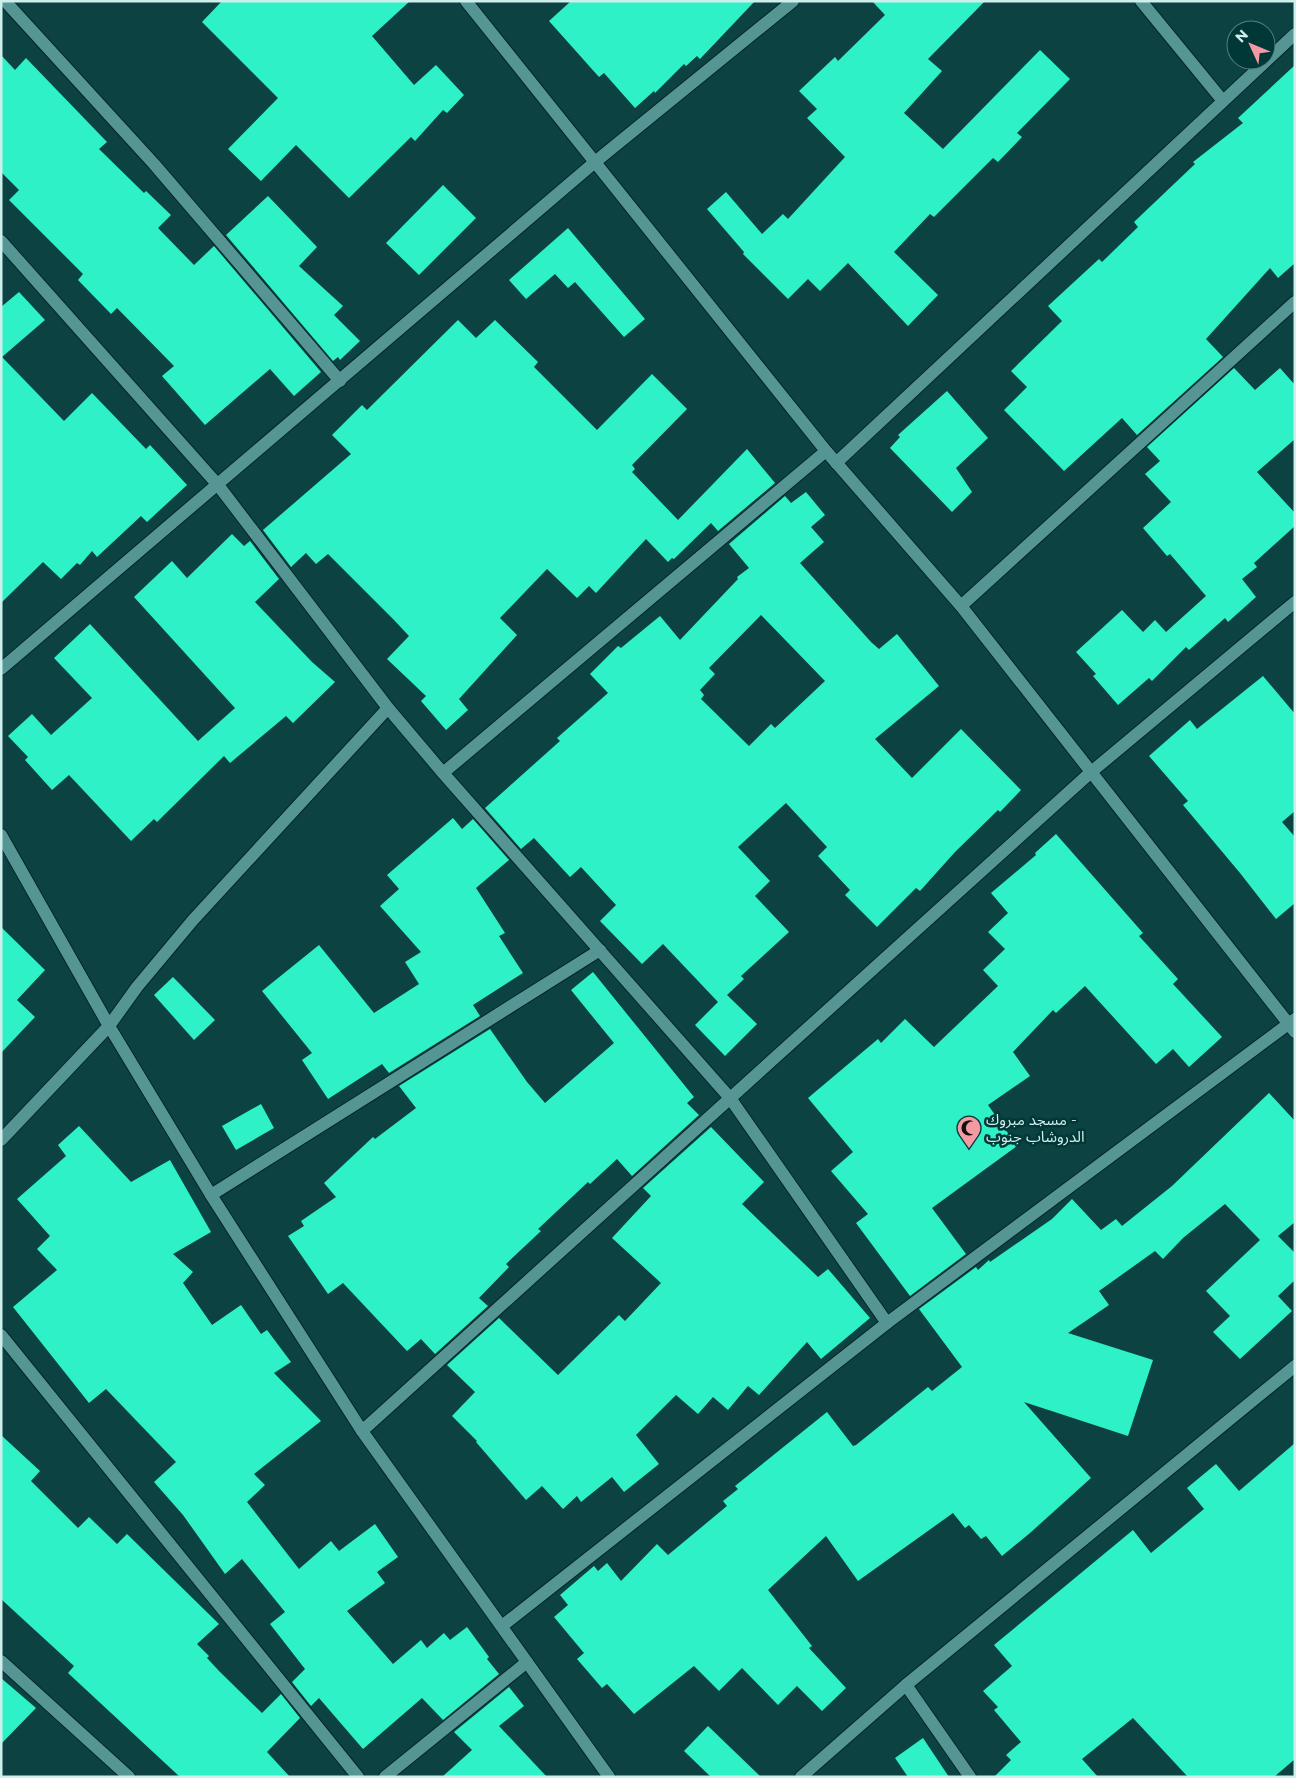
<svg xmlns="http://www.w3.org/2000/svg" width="1296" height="1778" font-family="Montserrat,'Noto Sans Arabic',sans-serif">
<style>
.building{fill:#2ff1c7;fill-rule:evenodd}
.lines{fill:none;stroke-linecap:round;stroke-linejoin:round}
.minor-casing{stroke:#022726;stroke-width:14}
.minor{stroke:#559694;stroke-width:12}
.labels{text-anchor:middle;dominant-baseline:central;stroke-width:5;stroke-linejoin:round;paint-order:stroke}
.poi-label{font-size:15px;fill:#cfefed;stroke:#003837;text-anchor:start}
</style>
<rect width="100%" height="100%" fill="#0c4342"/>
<!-- building -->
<g class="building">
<path d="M 222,1 L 410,1 L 372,36 L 414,85 L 436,65 L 464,95 L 447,113 L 443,110 L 415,141 L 411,137 L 349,198 L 296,145 L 261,181 L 228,149 L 278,98 L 202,22 Z"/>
<path d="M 571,1 L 755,1 L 700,59 L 697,56 L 686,66 L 684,64 L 655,93 L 654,91 L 635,108 L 604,73 L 599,77 L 549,21 Z"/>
<path d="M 872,1 L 985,1 L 928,59 L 942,71 L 904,113 L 943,149 L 1040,50 L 1070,79 L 1017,133 L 1022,137 L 998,162 L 993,158 L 934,217 L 930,214 L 894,252 L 938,295 L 908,326 L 848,263 L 820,291 L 808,279 L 788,299 L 743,254 L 744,252 L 707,209 L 726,192 L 762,234 L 783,214 L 788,219 L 845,157 L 807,118 L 817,109 L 799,91 L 835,57 L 838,61 L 885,15 Z"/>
<path d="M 1,55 L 15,70 L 26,58 L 107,142 L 99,149 L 144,193 L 146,191 L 171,215 L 158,228 L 194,265 L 214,246 L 321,372 L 294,396 L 270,369 L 205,425 L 162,376 L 174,366 L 117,308 L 111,314 L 78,280 L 83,274 L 9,200 L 19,190 L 1,172 Z"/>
<path d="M 1295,65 L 1295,263 L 1278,278 L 1270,268 L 1206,339 L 1223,357 L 1137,435 L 1122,418 L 1064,471 L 1004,410 L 1027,387 L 1011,371 L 1062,321 L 1048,306 L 1099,259 L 1102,262 L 1138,227 L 1134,222 L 1195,164 L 1193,162 L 1243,123 L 1238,118 Z"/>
<path d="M 443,185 L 476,218 L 419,275 L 386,243 Z"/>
<path d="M 268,196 L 317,247 L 299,266 L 343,306 L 334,315 L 360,341 L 340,360 L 338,357 L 333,361 L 226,235 Z"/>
<path d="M 568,228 L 645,319 L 624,337 L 575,282 L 568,288 L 555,274 L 526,299 L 509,280 Z"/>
<path d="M 19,292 L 45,320 L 2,357 L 64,421 L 92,393 L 146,449 L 150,445 L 187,485 L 147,522 L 141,516 L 97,557 L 92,551 L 80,565 L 77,563 L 61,579 L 43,562 L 1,603 L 1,307 Z"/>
<path d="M 458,320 L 476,338 L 495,320 L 538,362 L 534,367 L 597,430 L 652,374 L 687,409 L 632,465 L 635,469 L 632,472 L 678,520 L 747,449 L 775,483 L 718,531 L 711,523 L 674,559 L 672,558 L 668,562 L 646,539 L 596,593 L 589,586 L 577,598 L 547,569 L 500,618 L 517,635 L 459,699 L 468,710 L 446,730 L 421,701 L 426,696 L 387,659 L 409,636 L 394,620 L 328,554 L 316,564 L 306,553 L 291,567 L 263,530 L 351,454 L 332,435 L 362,405 L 367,410 Z"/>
<path d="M 1234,368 L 1255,390 L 1280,368 L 1295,385 L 1295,439 L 1257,472 L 1295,513 L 1295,526 L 1254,563 L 1257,567 L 1242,579 L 1256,597 L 1228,622 L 1225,618 L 1189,650 L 1186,647 L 1152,681 L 1149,678 L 1118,705 L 1093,676 L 1096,674 L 1076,652 L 1122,610 L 1143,632 L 1155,620 L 1166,632 L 1206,596 L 1170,554 L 1167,556 L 1143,528 L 1171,502 L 1145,474 L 1160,461 L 1147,447 Z"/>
<path d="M 947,391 L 988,438 L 956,468 L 972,492 L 952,512 L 890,448 L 900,437 L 898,435 Z"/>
<path d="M 806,492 L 825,515 L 811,527 L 824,542 L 800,563 L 871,642 L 879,649 L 897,634 L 939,686 L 875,739 L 912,778 L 961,729 L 1021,790 L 1000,812 L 998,810 L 955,852 L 920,891 L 916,888 L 877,927 L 845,895 L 850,890 L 818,856 L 827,847 L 786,803 L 738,847 L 770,881 L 755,896 L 789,932 L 741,976 L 744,979 L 727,995 L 757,1024 L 725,1056 L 695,1025 L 718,1002 L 663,944 L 642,964 L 600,921 L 616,905 L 581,867 L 570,877 L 534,838 L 521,849 L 485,808 L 560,741 L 557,738 L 608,693 L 590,674 L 618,646 L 621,648 L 660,616 L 680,640 L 738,579 L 737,577 L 749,568 L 729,544 L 785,496 L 791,503 ZM 761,615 L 825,681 L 775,728 L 771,724 L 749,746 L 701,699 L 704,695 L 700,690 L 715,674 L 709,668 Z"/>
<path d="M 232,534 L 244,546 L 250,541 L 279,579 L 255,602 L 312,662 L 335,682 L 293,723 L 286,716 L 230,763 L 224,756 L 157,822 L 154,819 L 131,841 L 69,775 L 52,790 L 25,760 L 28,757 L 8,736 L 32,714 L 51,735 L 92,698 L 54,658 L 90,624 L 198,741 L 235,708 L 134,597 L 172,561 L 187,578 Z"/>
<path d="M 1263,676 L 1295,714 L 1295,811 L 1282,822 L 1295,837 L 1295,903 L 1276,919 L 1240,873 L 1183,805 L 1188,801 L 1149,756 L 1190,720 L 1197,729 Z"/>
<path d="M 453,818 L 462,829 L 473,819 L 509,860 L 476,888 L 505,933 L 499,936 L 523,973 L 473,1005 L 480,1016 L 389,1073 L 382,1064 L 328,1099 L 302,1060 L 312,1053 L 262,991 L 319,945 L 374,1013 L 419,984 L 405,962 L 421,952 L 380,906 L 399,889 L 387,875 Z"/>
<path d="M 1056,834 L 1143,933 L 1139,936 L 1178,979 L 1173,984 L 1222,1037 L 1189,1067 L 1173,1049 L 1156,1064 L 1085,986 L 1056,1013 L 1053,1010 L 1013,1052 L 1030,1076 L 988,1105 L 1017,1146 L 932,1208 L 966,1254 L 910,1296 L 856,1223 L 868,1214 L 831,1171 L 853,1152 L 808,1098 L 878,1039 L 881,1043 L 905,1019 L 934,1047 L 998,986 L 983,970 L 1005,949 L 988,932 L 1008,913 L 991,893 L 1036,855 L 1035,853 Z"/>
<path d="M 1,927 L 45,970 L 17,1000 L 35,1017 L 1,1053 Z"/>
<path d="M 593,972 L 694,1097 L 687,1103 L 699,1115 L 632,1176 L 617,1159 L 590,1184 L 588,1182 L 538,1229 L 541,1231 L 506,1264 L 509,1267 L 479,1298 L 488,1306 L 435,1354 L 421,1339 L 407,1351 L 343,1283 L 328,1294 L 288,1236 L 304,1226 L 301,1221 L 336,1197 L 324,1183 L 373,1137 L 375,1139 L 416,1108 L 399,1086 L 490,1029 L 527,1082 L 545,1103 L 614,1043 L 571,990 Z"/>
<path d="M 173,977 L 215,1020 L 194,1040 L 154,995 Z"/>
<path d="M 1269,1093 L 1295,1121 L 1295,1222 L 1278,1236 L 1295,1253 L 1295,1280 L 1278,1296 L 1292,1311 L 1240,1359 L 1213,1332 L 1230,1316 L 1206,1291 L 1260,1240 L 1225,1204 L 1183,1238 L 1163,1259 L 1155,1251 L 1099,1291 L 1109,1305 L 1068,1333 L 1153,1360 L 1128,1436 L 1024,1402 L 1091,1478 L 1030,1533 L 1002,1556 L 986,1536 L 981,1539 L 969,1525 L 965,1528 L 953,1513 L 858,1581 L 826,1536 L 768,1590 L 812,1646 L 809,1648 L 846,1688 L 822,1711 L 797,1686 L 778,1705 L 742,1668 L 719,1691 L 694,1666 L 634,1714 L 607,1684 L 602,1688 L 577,1659 L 584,1653 L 554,1617 L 568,1605 L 560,1595 L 594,1566 L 598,1571 L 607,1563 L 621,1581 L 657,1544 L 668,1555 L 727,1506 L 723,1501 L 738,1489 L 735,1486 L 827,1412 L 853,1446 L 856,1445 L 928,1387 L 932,1391 L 962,1367 L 919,1309 L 976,1267 L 978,1270 L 989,1260 L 990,1262 L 1052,1219 L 1072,1199 L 1101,1230 L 1116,1219 L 1122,1226 L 1172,1186 Z"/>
<path d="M 261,1104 L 274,1128 L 236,1150 L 222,1126 Z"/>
<path d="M 79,1126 L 131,1182 L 170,1160 L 211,1232 L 173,1254 L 193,1272 L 183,1283 L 212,1325 L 241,1305 L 261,1334 L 267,1330 L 291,1362 L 274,1373 L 321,1421 L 254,1474 L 265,1485 L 247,1502 L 299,1569 L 331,1541 L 339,1551 L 375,1524 L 398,1557 L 377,1572 L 385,1583 L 347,1611 L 393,1664 L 421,1640 L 427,1648 L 444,1633 L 450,1640 L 467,1627 L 489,1657 L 487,1659 L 499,1674 L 443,1720 L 422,1698 L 363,1749 L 319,1698 L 311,1706 L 292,1682 L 305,1669 L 270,1624 L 285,1612 L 242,1559 L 225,1574 L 183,1515 L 154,1482 L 176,1462 L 106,1389 L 89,1403 L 13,1307 L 57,1270 L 37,1249 L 50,1236 L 17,1199 L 66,1156 L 58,1145 Z"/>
<path d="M 711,1127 L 764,1182 L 742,1204 L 818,1277 L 828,1269 L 870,1318 L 821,1359 L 807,1342 L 759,1395 L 748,1386 L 728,1410 L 713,1397 L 698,1414 L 676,1395 L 636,1435 L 659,1464 L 624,1492 L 612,1477 L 581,1502 L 577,1496 L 563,1509 L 542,1486 L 526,1500 L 476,1442 L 477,1441 L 452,1416 L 475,1392 L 447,1365 L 499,1318 L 558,1375 L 619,1315 L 625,1321 L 661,1283 L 612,1238 L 651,1196 L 643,1188 Z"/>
<path d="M 1,1435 L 40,1471 L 31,1481 L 78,1528 L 89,1517 L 117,1544 L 127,1534 L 219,1624 L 197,1644 L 209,1656 L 207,1658 L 219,1671 L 262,1713 L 281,1694 L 300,1718 L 267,1752 L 290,1777 L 180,1777 L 68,1673 L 74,1666 L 1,1599 Z"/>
<path d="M 1295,1443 L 1295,1759 L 1274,1777 L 1188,1777 L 1133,1718 L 1082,1759 L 1098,1777 L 994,1777 L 1011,1760 L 1006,1755 L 1021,1742 L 994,1710 L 998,1707 L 983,1691 L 1012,1666 L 994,1645 L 1133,1530 L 1151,1553 L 1204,1509 L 1187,1488 L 1216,1464 L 1239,1491 Z"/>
<path d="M 1,1678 L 36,1708 L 1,1744 Z"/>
<path d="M 509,1687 L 524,1706 L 499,1726 L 547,1777 L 442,1777 L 472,1750 L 454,1732 Z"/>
<path d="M 708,1726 L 761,1777 L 711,1777 L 684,1751 Z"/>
<path d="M 923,1738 L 949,1777 L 908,1777 L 895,1758 Z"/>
</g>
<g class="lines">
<defs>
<g id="minor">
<path d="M 5,1 L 154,164 L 340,381"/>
<path d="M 466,1 L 826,451 L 961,606 L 1295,1032"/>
<path d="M 1141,1 L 1223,101"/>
<path d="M 1,241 L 218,485 L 388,708 L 443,773 L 730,1098 L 887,1323"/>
<path d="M 836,463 L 1295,34"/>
<path d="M 961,606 L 1295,302"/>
<path d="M 1,669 L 595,162 L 793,1"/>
<path d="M 443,773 L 826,451"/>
<path d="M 1,835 L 109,1026 L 211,1195 L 362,1431 L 609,1777"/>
<path d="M 1,1140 L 109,1026 L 137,987 L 193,920 L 388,708"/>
<path d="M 211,1195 L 600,950"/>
<path d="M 1,1335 L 358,1777"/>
<path d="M 362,1431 L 1090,773 L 1295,602"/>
<path d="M 502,1626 L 887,1323 L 1295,1019"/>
<path d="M 1,1661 L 129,1777"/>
<path d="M 906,1685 L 970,1777"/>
<path d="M 385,1777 L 527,1662"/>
<path d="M 801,1777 L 906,1685 L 1295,1366"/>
</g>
</defs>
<!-- minor casing -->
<use href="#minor" class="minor-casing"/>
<!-- minor -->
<use href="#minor" class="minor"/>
</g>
<!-- icons -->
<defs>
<symbol id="mosque-pin" viewBox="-11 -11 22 30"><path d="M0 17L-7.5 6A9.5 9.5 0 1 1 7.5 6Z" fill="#f49aa3" stroke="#003837"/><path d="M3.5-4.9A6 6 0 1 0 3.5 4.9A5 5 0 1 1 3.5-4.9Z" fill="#111"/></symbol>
</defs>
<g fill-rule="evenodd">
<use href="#mosque-pin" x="955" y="1114" width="28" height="38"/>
</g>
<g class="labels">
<!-- poi labels -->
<g class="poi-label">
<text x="986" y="1119">مسجد مبروك -<tspan x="986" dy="17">الدروشاب جنوب</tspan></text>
</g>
</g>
<!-- border -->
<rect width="1296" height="1778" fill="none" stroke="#cfefed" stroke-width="5"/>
<!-- north arrow -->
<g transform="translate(1251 45) rotate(314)"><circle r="24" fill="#003837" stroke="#538180"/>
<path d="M0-4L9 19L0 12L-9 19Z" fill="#f49aa3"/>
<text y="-8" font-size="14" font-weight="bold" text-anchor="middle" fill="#cfefed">N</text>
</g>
</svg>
